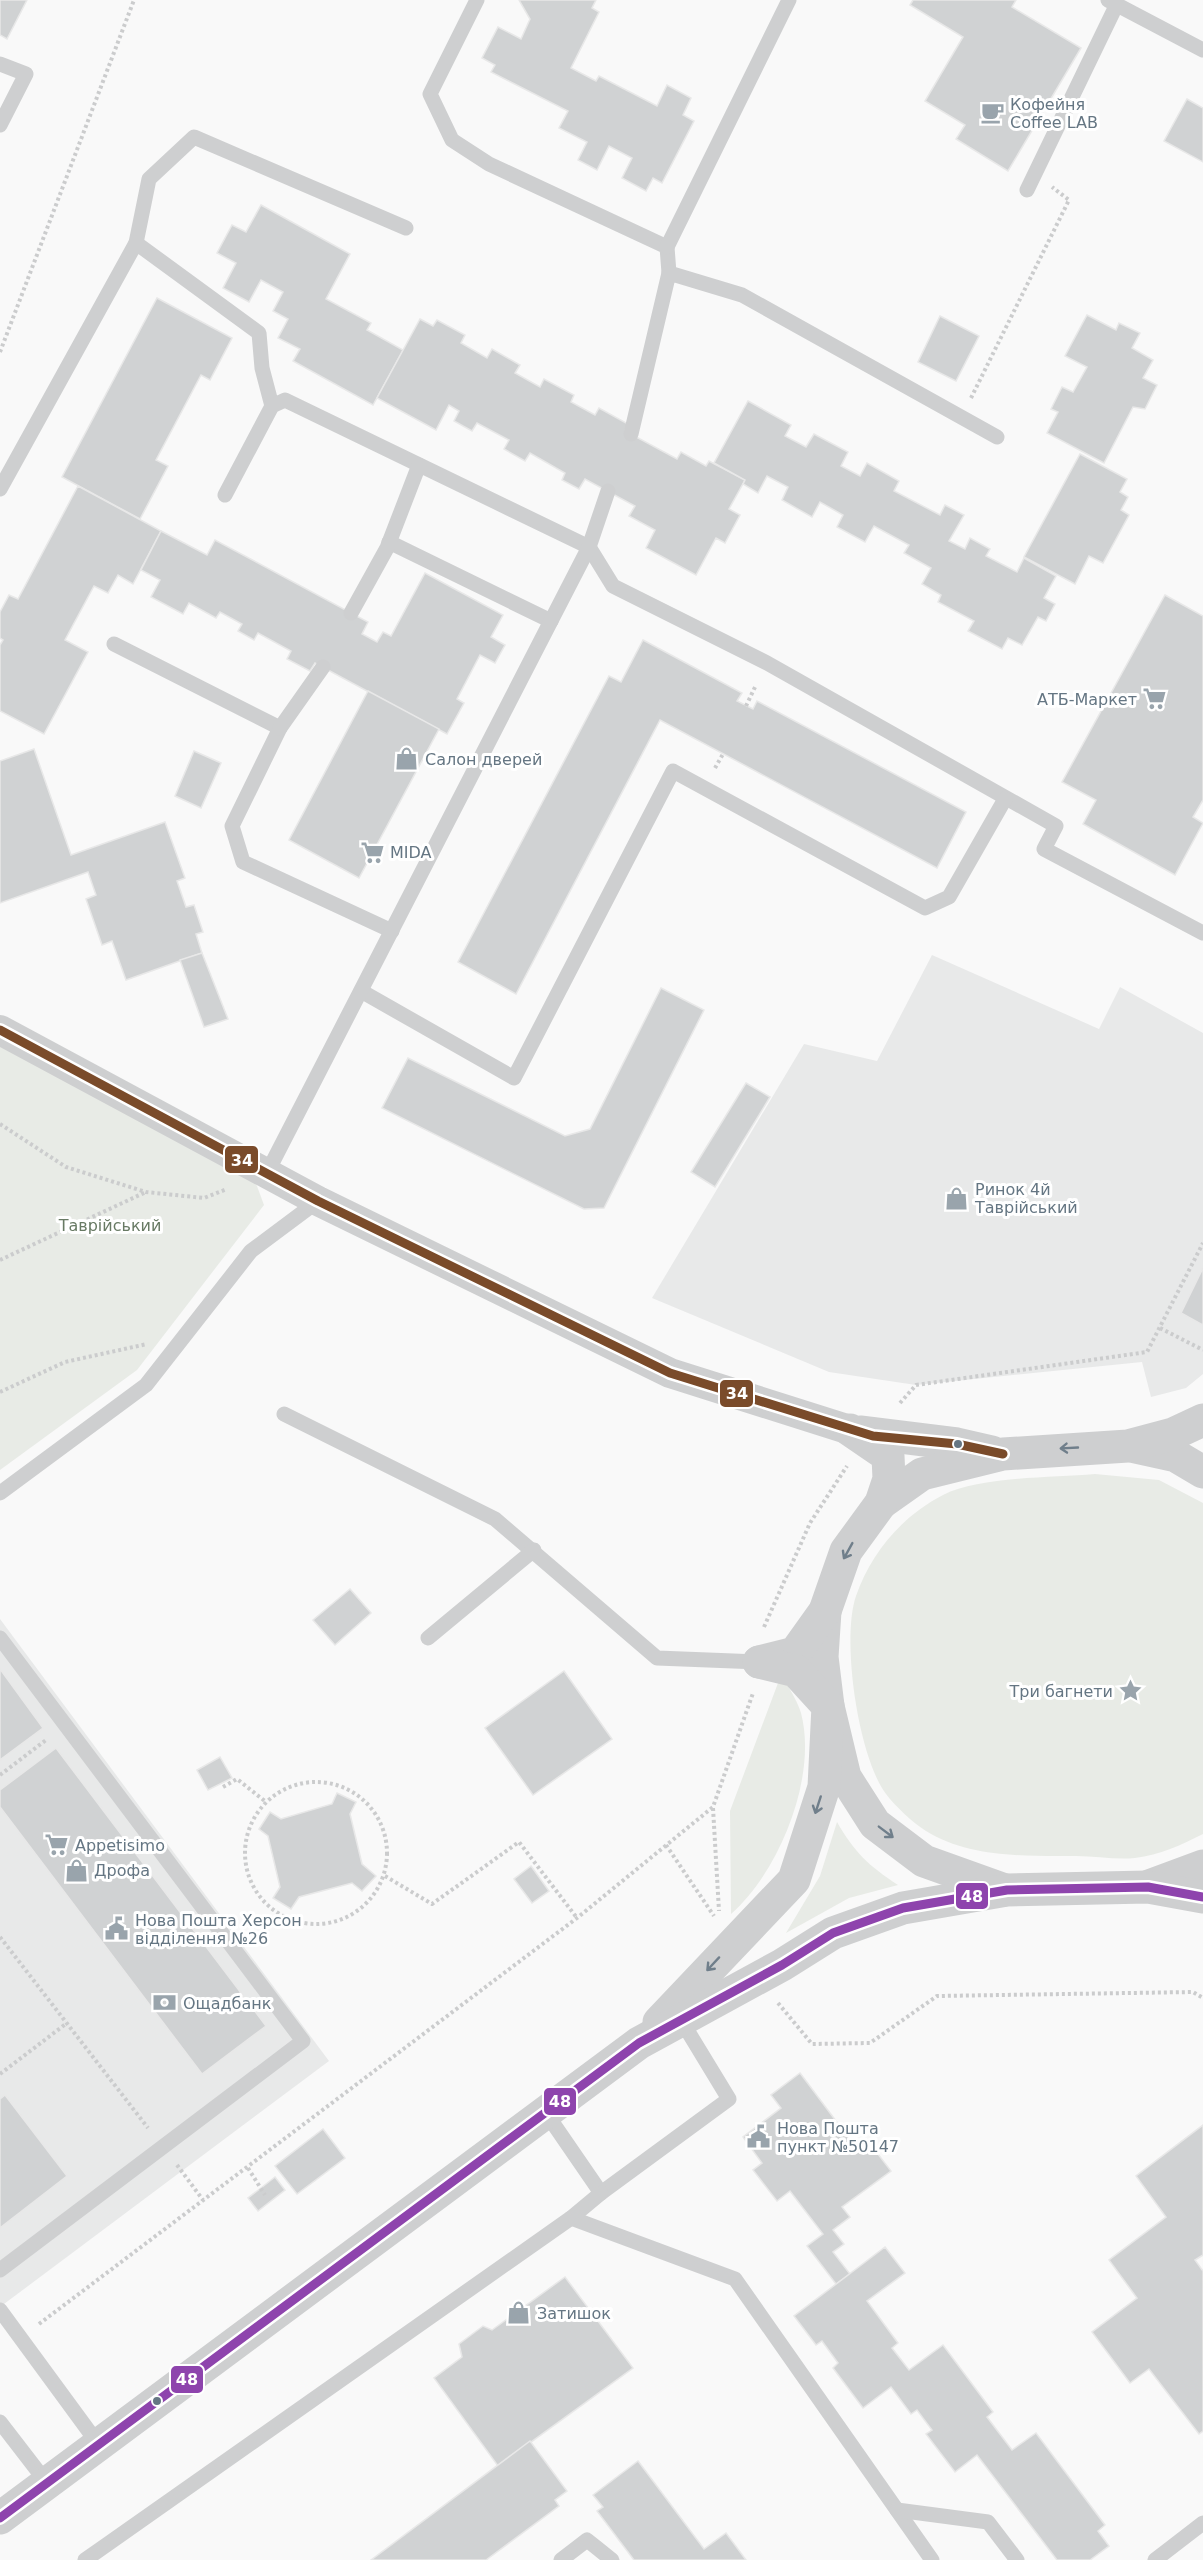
<svg xmlns="http://www.w3.org/2000/svg" width="1203" height="2560" font-family="'DejaVu Sans',sans-serif">
<style>
.built{fill:#e8e9e9}
.green{fill:#e8ebe6}
.building{fill:#d0d2d3;stroke:#e8e8e8;stroke-width:1.5}
.lines{fill:none;stroke-linecap:round;stroke-linejoin:round}
.path{stroke:#cbcccd;stroke-width:4;stroke-dasharray:3 3;stroke-linecap:butt}
.service{stroke:#cecfd0;stroke-width:15}
.minor{stroke:#cecfd0;stroke-width:30}
.tertiary{stroke:#cecfd0;stroke-width:33}
.bus-1-casing{stroke:#fff;stroke-width:14}
.bus-2-casing{stroke:#fff;stroke-width:14}
.bus-1{stroke:#8e44ad;stroke-width:9}
.bus-2{stroke:#7a4b2a;stroke-width:9}
.oneway{stroke:#707f8b}
.bus-dot{fill:#657683;stroke:#fff;stroke-width:2}
.labels{text-anchor:middle;dominant-baseline:central;stroke-width:6;stroke-linejoin:round;paint-order:stroke}
.poi-label{font-size:16px;fill:#657683;stroke:#fff;text-anchor:start}
.park-label{font-size:16px;fill:#687a64;stroke:#fff}
.line-badge{stroke:#fff;stroke-width:2}
.badge-label{font-size:16px;text-anchor:middle;font-weight:bold;fill:#fff}
</style>
<rect width="100%" height="100%" fill="#f9f9f9"/>
<!-- built -->
<g class="built">
<path d="M 932,955 L 1099,1029 L 1120,987 L 1203,1033 L 1203,1374 L 1186,1388 L 1151,1397 L 1142,1362 L 916,1385 L 829,1372 L 652,1298 L 804,1044 L 877,1061 Z"/>
<path d="M 0,1619 L 329,2061 L 0,2307 Z"/>
</g>
<!-- green -->
<g class="green">
<path d="M 0,1045 L 254,1178 L 264,1205 L 137,1370 L 0,1470 Z"/>
<path d="M 1095,1474 L 1159,1480 L 1203,1503 L 1203,1834 C 1181,1845 1160,1855 1135,1858 C 1116,1860 1096,1856 1076,1856 C 1027,1856 969,1858 926,1831 C 913,1823 895,1806 886,1794 C 858,1757 841,1639 856,1596 C 871,1553 902,1516 943,1495 C 980,1476 1052,1478 1095,1474 Z"/>
<path d="M 778,1683 L 787,1684 C 792,1693 798,1703 801,1713 C 818,1777 779,1872 731,1914 L 730,1811 Z"/>
<path d="M 837,1822 C 854,1852 869,1866 898,1885 L 849,1898 L 786,1933 L 820,1876 Z"/>
</g>
<!-- building -->
<g class="building">
<path d="M 0,0 L 27,0 L 7,39 L 0,35 Z"/>
<path d="M 519,0 L 596,0 L 592,8 L 599,12 L 571,68 L 596,81 L 599,76 L 657,106 L 667,85 L 691,98 L 683,115 L 694,121 L 662,183 L 653,178 L 646,191 L 622,178 L 632,158 L 609,146 L 597,170 L 578,160 L 587,142 L 559,128 L 568,111 L 491,72 L 495,65 L 482,58 L 498,27 L 521,39 L 530,19 Z"/>
<path d="M 913,0 L 1016,0 L 1012,7 L 1081,48 L 1008,171 L 956,139 L 965,125 L 925,101 L 963,37 L 910,5 Z"/>
<path d="M 1187,99 L 1203,108 L 1203,162 L 1164,141 Z"/>
<path d="M 261,205 L 350,254 L 326,299 L 371,323 L 367,330 L 403,350 L 373,405 L 293,361 L 300,349 L 278,338 L 288,319 L 273,311 L 283,292 L 261,280 L 249,302 L 223,288 L 236,263 L 217,253 L 232,225 L 246,232 Z"/>
<path d="M 157,298 L 232,338 L 210,380 L 201,375 L 156,460 L 168,466 L 140,519 L 62,477 Z"/>
<path d="M 1087,315 L 1116,330 L 1119,323 L 1140,333 L 1132,348 L 1153,360 L 1143,378 L 1157,385 L 1145,409 L 1133,407 L 1104,463 L 1047,433 L 1058,412 L 1051,409 L 1062,387 L 1073,392 L 1087,367 L 1065,356 Z"/>
<path d="M 940,316 L 979,336 L 956,381 L 918,362 Z"/>
<path d="M 420,319 L 433,326 L 437,320 L 465,335 L 461,343 L 487,358 L 492,349 L 520,365 L 515,373 L 540,387 L 544,379 L 574,395 L 571,402 L 595,415 L 599,408 L 628,424 L 625,431 L 677,459 L 681,452 L 706,466 L 709,461 L 745,480 L 729,509 L 740,515 L 725,543 L 716,538 L 696,575 L 646,548 L 655,530 L 629,516 L 635,506 L 585,479 L 579,489 L 562,480 L 565,473 L 530,453 L 525,461 L 504,449 L 509,440 L 477,423 L 472,431 L 454,421 L 459,411 L 449,405 L 436,430 L 377,398 Z"/>
<path d="M 748,401 L 791,425 L 785,436 L 806,447 L 814,434 L 848,452 L 841,466 L 860,476 L 867,463 L 899,481 L 894,491 L 940,515 L 945,505 L 964,515 L 949,541 L 965,549 L 970,538 L 990,549 L 986,556 L 1017,572 L 1024,558 L 1056,576 L 1044,598 L 1055,604 L 1046,621 L 1038,617 L 1022,645 L 1008,638 L 1002,649 L 968,631 L 974,621 L 938,602 L 941,595 L 922,584 L 931,568 L 904,553 L 909,545 L 874,526 L 865,542 L 837,527 L 843,515 L 820,502 L 812,517 L 782,500 L 788,487 L 767,476 L 758,493 L 743,484 L 745,480 L 714,463 Z"/>
<path d="M 1080,454 L 1127,479 L 1120,492 L 1128,497 L 1121,510 L 1129,515 L 1103,563 L 1089,556 L 1075,584 L 1024,557 Z"/>
<path d="M 78,486 L 161,531 L 133,584 L 118,575 L 108,593 L 94,586 L 65,640 L 88,652 L 44,734 L 0,711 L 0,645 L 3,640 L 0,638 L 0,612 L 9,595 L 18,599 Z"/>
<path d="M 161,531 L 207,555 L 215,540 L 368,622 L 362,634 L 377,642 L 383,632 L 391,636 L 425,573 L 503,615 L 491,637 L 505,645 L 495,663 L 480,655 L 457,699 L 464,703 L 447,734 L 315,663 L 310,671 L 287,659 L 291,651 L 258,633 L 254,640 L 238,631 L 242,624 L 220,612 L 216,618 L 189,603 L 183,614 L 151,597 L 160,580 L 141,570 Z"/>
<path d="M 1165,595 L 1203,616 L 1203,800 L 1193,817 L 1203,823 L 1175,875 L 1083,824 L 1096,800 L 1062,782 Z"/>
<path d="M 643,640 L 742,693 L 737,701 L 753,709 L 757,701 L 966,812 L 937,868 L 660,720 L 516,994 L 458,962 L 609,676 L 621,682 Z"/>
<path d="M 368,691 L 439,729 L 359,878 L 289,840 Z"/>
<path d="M 34,749 L 71,855 L 165,822 L 185,878 L 177,881 L 186,907 L 194,905 L 203,932 L 196,934 L 202,953 L 126,980 L 112,941 L 102,945 L 86,899 L 96,895 L 88,872 L 0,903 L 0,761 Z"/>
<path d="M 194,751 L 221,763 L 201,808 L 175,796 Z"/>
<path d="M 202,953 L 228,1019 L 204,1027 L 180,960 Z"/>
<path d="M 661,988 L 704,1010 L 604,1208 L 584,1209 L 382,1108 L 408,1058 L 565,1136 L 590,1129 Z"/>
<path d="M 746,1083 L 770,1097 L 715,1187 L 691,1172 Z"/>
<path d="M 1203,1268 L 1203,1325 L 1181,1313 Z"/>
<path d="M 350,1589 L 371,1613 L 335,1645 L 313,1620 Z"/>
<path d="M 0,1669 L 43,1728 L 0,1760 Z"/>
<path d="M 564,1671 L 612,1739 L 533,1795 L 485,1728 Z"/>
<path d="M 56,1748 L 266,2026 L 202,2074 L 0,1807 L 0,1790 Z"/>
<path d="M 220,1757 L 232,1778 L 208,1790 L 197,1770 Z"/>
<path d="M 337,1793 L 356,1802 L 350,1814 L 362,1864 L 376,1876 L 362,1891 L 352,1883 L 299,1897 L 291,1909 L 273,1898 L 280,1887 L 268,1836 L 259,1829 L 270,1812 L 281,1819 L 332,1804 Z"/>
<path d="M 531,1866 L 549,1891 L 532,1903 L 514,1879 Z"/>
<path d="M 800,2073 L 857,2149 L 868,2141 L 891,2171 L 842,2207 L 850,2217 L 833,2230 L 844,2244 L 833,2252 L 850,2274 L 836,2284 L 807,2246 L 823,2234 L 790,2191 L 777,2201 L 753,2170 L 762,2163 L 743,2137 L 781,2108 L 771,2095 Z"/>
<path d="M 5,2095 L 67,2176 L 0,2228 L 0,2099 Z"/>
<path d="M 1203,2125 L 1203,2255 L 1195,2260 L 1203,2271 L 1203,2431 L 1199,2434 L 1149,2369 L 1130,2383 L 1092,2332 L 1137,2298 L 1109,2260 L 1166,2217 L 1136,2176 Z"/>
<path d="M 323,2129 L 345,2158 L 297,2194 L 275,2166 Z"/>
<path d="M 275,2177 L 285,2190 L 258,2211 L 248,2198 Z"/>
<path d="M 885,2247 L 905,2273 L 867,2301 L 898,2343 L 892,2348 L 909,2370 L 943,2345 L 993,2412 L 987,2417 L 1012,2450 L 1036,2433 L 1105,2525 L 1098,2531 L 1109,2546 L 1090,2560 L 1057,2560 L 977,2455 L 955,2472 L 926,2434 L 932,2430 L 917,2410 L 911,2414 L 891,2387 L 863,2408 L 833,2368 L 838,2363 L 822,2341 L 816,2345 L 794,2316 Z"/>
<path d="M 565,2277 L 633,2368 L 498,2466 L 434,2378 L 462,2357 L 459,2344 L 483,2326 L 492,2330 Z"/>
<path d="M 530,2441 L 567,2491 L 555,2500 L 559,2506 L 486,2560 L 371,2560 Z"/>
<path d="M 638,2461 L 704,2549 L 726,2533 L 746,2560 L 634,2560 L 597,2511 L 603,2507 L 593,2495 Z"/>
</g>
<g class="lines">
<!-- path -->
<g class="path">
<path d="M 0,352 L 134,0"/>
<path d="M 971,398 L 1069,200 L 1052,187"/>
<path d="M 746,706 L 756,685"/>
<path d="M 715,768 L 723,754"/>
<path d="M 0,1124 L 66,1167 L 146,1192 L 204,1198 L 227,1189"/>
<path d="M 0,1260 L 146,1192"/>
<path d="M 1160,1328 L 1203,1350"/>
<path d="M 0,1392 L 65,1362 L 147,1344"/>
<path d="M 900,1403 L 916,1385 L 1147,1352 L 1203,1243"/>
<path d="M 764,1627 L 810,1523 L 847,1466"/>
<path d="M 0,1775 L 46,1740"/>
<circle cx="316" cy="1853" r="71"/>
<path d="M 223,1787 L 237,1779 L 266,1802"/>
<path d="M 713,1808 L 719,1911"/>
<path d="M 666,1845 L 714,1916"/>
<path d="M 385,1876 L 432,1904 L 519,1842 L 577,1918"/>
<path d="M 0,1937 L 148,2128"/>
<path d="M 778,2003 L 812,2044 L 870,2043 L 937,1996 L 1193,1992 L 1203,1998"/>
<path d="M 0,2074 L 67,2023"/>
<path d="M 177,2165 L 203,2200"/>
<path d="M 248,2168 L 265,2195"/>
<path d="M 39,2324 L 577,1918 L 713,1807 L 753,1693"/>
</g>
<!-- service -->
<g class="service">
<path d="M 477,0 L 430,94 L 452,140 L 489,164 L 667,247 L 669,273"/>
<path d="M 1108,0 L 1203,50"/>
<path d="M 0,64 L 26,74 L 0,125"/>
<path d="M 1027,190 L 1116,6"/>
<path d="M 136,243 L 149,179 L 194,137 L 406,228"/>
<path d="M 667,247 L 789,0"/>
<path d="M 631,434 L 669,273 L 742,295 L 997,437"/>
<path d="M 0,489 L 136,243 L 259,333 L 262,368 L 272,406"/>
<path d="M 225,495 L 272,406 L 285,400 L 589,547 L 613,586 L 767,663 L 1056,826 L 1044,849 L 1203,933"/>
<path d="M 389,542 L 551,621"/>
<path d="M 351,613 L 387,548 L 419,465"/>
<path d="M 114,644 L 280,728 L 232,826 L 243,862 L 392,931"/>
<path d="M 280,728 L 323,667"/>
<path d="M 361,991 L 514,1078 L 673,771 L 925,908 L 949,897 L 1005,799"/>
<path d="M 267,1173 L 589,547 L 608,491"/>
<path d="M 284,1414 L 495,1519 L 657,1658 L 759,1662"/>
<path d="M 0,1493 L 146,1385 L 251,1251 L 318,1201"/>
<path d="M 0,1638 L 303,2041 L 0,2270"/>
<path d="M 428,1638 L 534,1550"/>
<path d="M 546,2113 L 601,2193 L 729,2099 L 681,2020"/>
<path d="M 571,2218 L 735,2279 L 932,2560"/>
<path d="M 0,2310 L 99,2445"/>
<path d="M 0,2422 L 47,2483"/>
<path d="M 897,2510 L 988,2522 L 1017,2560"/>
<path d="M 85,2560 L 571,2218 L 601,2193"/>
<path d="M 561,2560 L 587,2540 L 612,2560"/>
<path d="M 1155,2560 L 1203,2523"/>
</g>
<!-- minor -->
<path class="minor" d="M 0,1030 L 318,1201 L 670,1373 L 850,1430"/>
<!-- tertiary -->
<g class="tertiary">
<path d="M 860,1432 L 957,1444 L 992,1452"/>
<path d="M 1135,1447 L 1176,1456 L 1203,1472"/>
<path d="M 881,1503 L 922,1474 L 1003,1454 L 1128,1446 L 1173,1434 L 1203,1420"/>
<path d="M 825,1611 L 822,1657 L 828,1706 L 845,1777 L 875,1824 L 924,1861 L 1005,1890"/>
<path d="M 759,1662 L 795,1653 L 825,1611 L 846,1551 L 881,1503 L 889,1479 L 888,1456 L 850,1430"/>
<path d="M 1149,1886 L 1203,1866"/>
<path d="M 659,2022 L 794,1880 L 824,1787 L 828,1706 L 796,1671 L 759,1662"/>
<path d="M 0,2518 L 639,2043 L 782,1965 L 833,1933 L 903,1908 L 1007,1890 L 1148,1887 L 1203,1897"/>
</g>
<defs>
<path id="bus-1" d="M 0,2518 L 639,2043 L 782,1965 L 833,1933 L 903,1908 L 1007,1890 L 1148,1887 L 1203,1897"/>
<path id="bus-2" d="M 0,1030 L 318,1201 L 670,1373 L 873,1436 L 957,1444 L 1003,1454"/>
</defs>
<!-- bus-1 casing -->
<use href="#bus-1" class="bus-1-casing"/>
<!-- bus-2 casing -->
<use href="#bus-2" class="bus-2-casing"/>
<!-- bus-1 -->
<use href="#bus-1" class="bus-1"/>
<!-- bus-2 -->
<use href="#bus-2" class="bus-2"/>
</g>
<!-- one-way arrows -->
<defs><path id="oneway-shaft" d="M-6 0H5M1.5-3L5.5 0L1.5 3" fill="none" stroke-width="1.6" stroke-linecap="round" stroke-linejoin="round" transform="scale(1.5)"/></defs>
<g class="oneway">
<use href="#oneway-shaft" transform="translate(1069 1448) rotate(177)"/>
<use href="#oneway-shaft" transform="translate(848 1551) rotate(119)"/>
<use href="#oneway-shaft" transform="translate(818 1805) rotate(108)"/>
<use href="#oneway-shaft" transform="translate(886 1832) rotate(37)"/>
<use href="#oneway-shaft" transform="translate(713 1964) rotate(133)"/>
</g>
<!-- icons -->
<defs>
<symbol id="cafe-bare" viewBox="-9 -9 18 18"><path d="M-5.5-4.5H6V0H3Q3 3.5 0 3.5H-2.5Q-5.5 3.5-5.5 0ZM3-3.2v2h1.7v-2ZM-6 4.5H4V6H-6Z" fill="#99a4ac" stroke="#fff" stroke-width="2.5" paint-order="stroke"/></symbol>
<symbol id="supermarket-bare" viewBox="-9 -9 18 18"><path d="M-6-5.5h2.5l.6 2H6L4.5 2H-2.5L-4.4-4H-6ZM-1.5 3.2a1.3 1.3 0 1 0 .1 0ZM3 3.2a1.3 1.3 0 1 0 .1 0Z" fill="#99a4ac" stroke="#fff" stroke-width="2.5" paint-order="stroke"/></symbol>
<symbol id="shop-bare" viewBox="-9 -9 18 18"><path d="M-5-2.5h2.3a2.7 3.5 0 0 1 5.4 0H5L5.5 6h-11ZM-1.5-2.5h3a1.5 2.3 0 0 0-3 0Z" fill="#99a4ac" stroke="#fff" stroke-width="2.5" paint-order="stroke"/></symbol>
<symbol id="sight-bare" viewBox="-9 -9 18 18"><path d="M0-6L1.8-2.2L6-1.7L2.9 1.2L3.7 5.4L0 3.3L-3.7 5.4L-2.9 1.2L-6-1.7L-1.8-2.2Z" fill="#99a4ac" stroke="#fff" stroke-width="2.5" paint-order="stroke"/></symbol>
<symbol id="civic-bare" viewBox="-9 -9 18 18"><path d="M-.6-6.5H3V-4.5H.6V-3L4-1V1h2V6H-6V1h2V-1L-.6-3ZM-1.2 2.5V6h2.4V2.5Z" fill="#99a4ac" stroke="#fff" stroke-width="2.5" paint-order="stroke"/></symbol>
<symbol id="bank-bare" viewBox="-9 -9 18 18"><path d="M-6-4H6V4H-6ZM0-2.3a2.3 2.3 0 1 0 0 4.6a2.3 2.3 0 1 0 0-4.6Z" fill="#99a4ac" stroke="#fff" stroke-width="2.5" paint-order="stroke"/></symbol>
</defs>
<g fill-rule="evenodd">
<use href="#cafe-bare" x="976" y="96" width="33" height="33"/>
<use href="#supermarket-bare" x="1138" y="682" width="33" height="33"/>
<use href="#shop-bare" x="390" y="742" width="33" height="33"/>
<use href="#supermarket-bare" x="356" y="836" width="33" height="33"/>
<use href="#shop-bare" x="940" y="1182" width="33" height="33"/>
<use href="#sight-bare" x="1114" y="1674" width="33" height="33"/>
<use href="#supermarket-bare" x="40" y="1828" width="33" height="33"/>
<use href="#shop-bare" x="60" y="1854" width="33" height="33"/>
<use href="#civic-bare" x="100" y="1912" width="33" height="33"/>
<use href="#bank-bare" x="148" y="1986" width="33" height="33"/>
<use href="#civic-bare" x="742" y="2120" width="33" height="33"/>
<use href="#shop-bare" x="502" y="2296" width="33" height="33"/>
</g>
<!-- markers -->
<g class="bus-dot">
<circle cx="958" cy="1444" r="5"/>
<circle cx="157" cy="2401" r="5"/>
</g>
<g class="labels">
<!-- poi labels -->
<g class="poi-label">
<text x="1010" y="104">Кофейня<tspan x="1010" dy="18">Coffee LAB</tspan></text>
<text x="1137" y="699" text-anchor="end">АТБ-Маркет</text>
<text x="425" y="759">Салон дверей</text>
<text x="390" y="852">MIDA</text>
<text x="975" y="1189">Ринок 4й<tspan x="975" dy="18">Таврійський</tspan></text>
<text x="1113" y="1691" text-anchor="end">Три багнети</text>
<text x="75" y="1845">Appetisimo</text>
<text x="94" y="1870">Дрофа</text>
<text x="135" y="1920">Нова Пошта Херсон<tspan x="135" dy="18">відділення №26</tspan></text>
<text x="183" y="2003">Ощадбанк</text>
<text x="777" y="2128">Нова Пошта<tspan x="777" dy="18">пункт №50147</tspan></text>
<text x="537" y="2313">Затишок</text>
</g>
<!-- park labels -->
<g class="park-label">
<text x="110" y="1225">Таврійський</text>
</g>
</g>
<g class="line-badge">
<rect x="224" y="1145" width="35" height="29" rx="6" fill="#7a4b2a"/>
<rect x="719" y="1379" width="35" height="29" rx="6" fill="#7a4b2a"/>
<rect x="955" y="1882" width="34" height="28" rx="6" fill="#8e44ad"/>
<rect x="543" y="2087" width="34" height="29" rx="6" fill="#8e44ad"/>
<rect x="170" y="2365" width="34" height="29" rx="6" fill="#8e44ad"/>
</g>
<g class="badge-label">
<text x="242" y="1166">34</text>
<text x="737" y="1399">34</text>
<text x="972" y="1902">48</text>
<text x="560" y="2107">48</text>
<text x="187" y="2385">48</text>
</g>
</svg>
